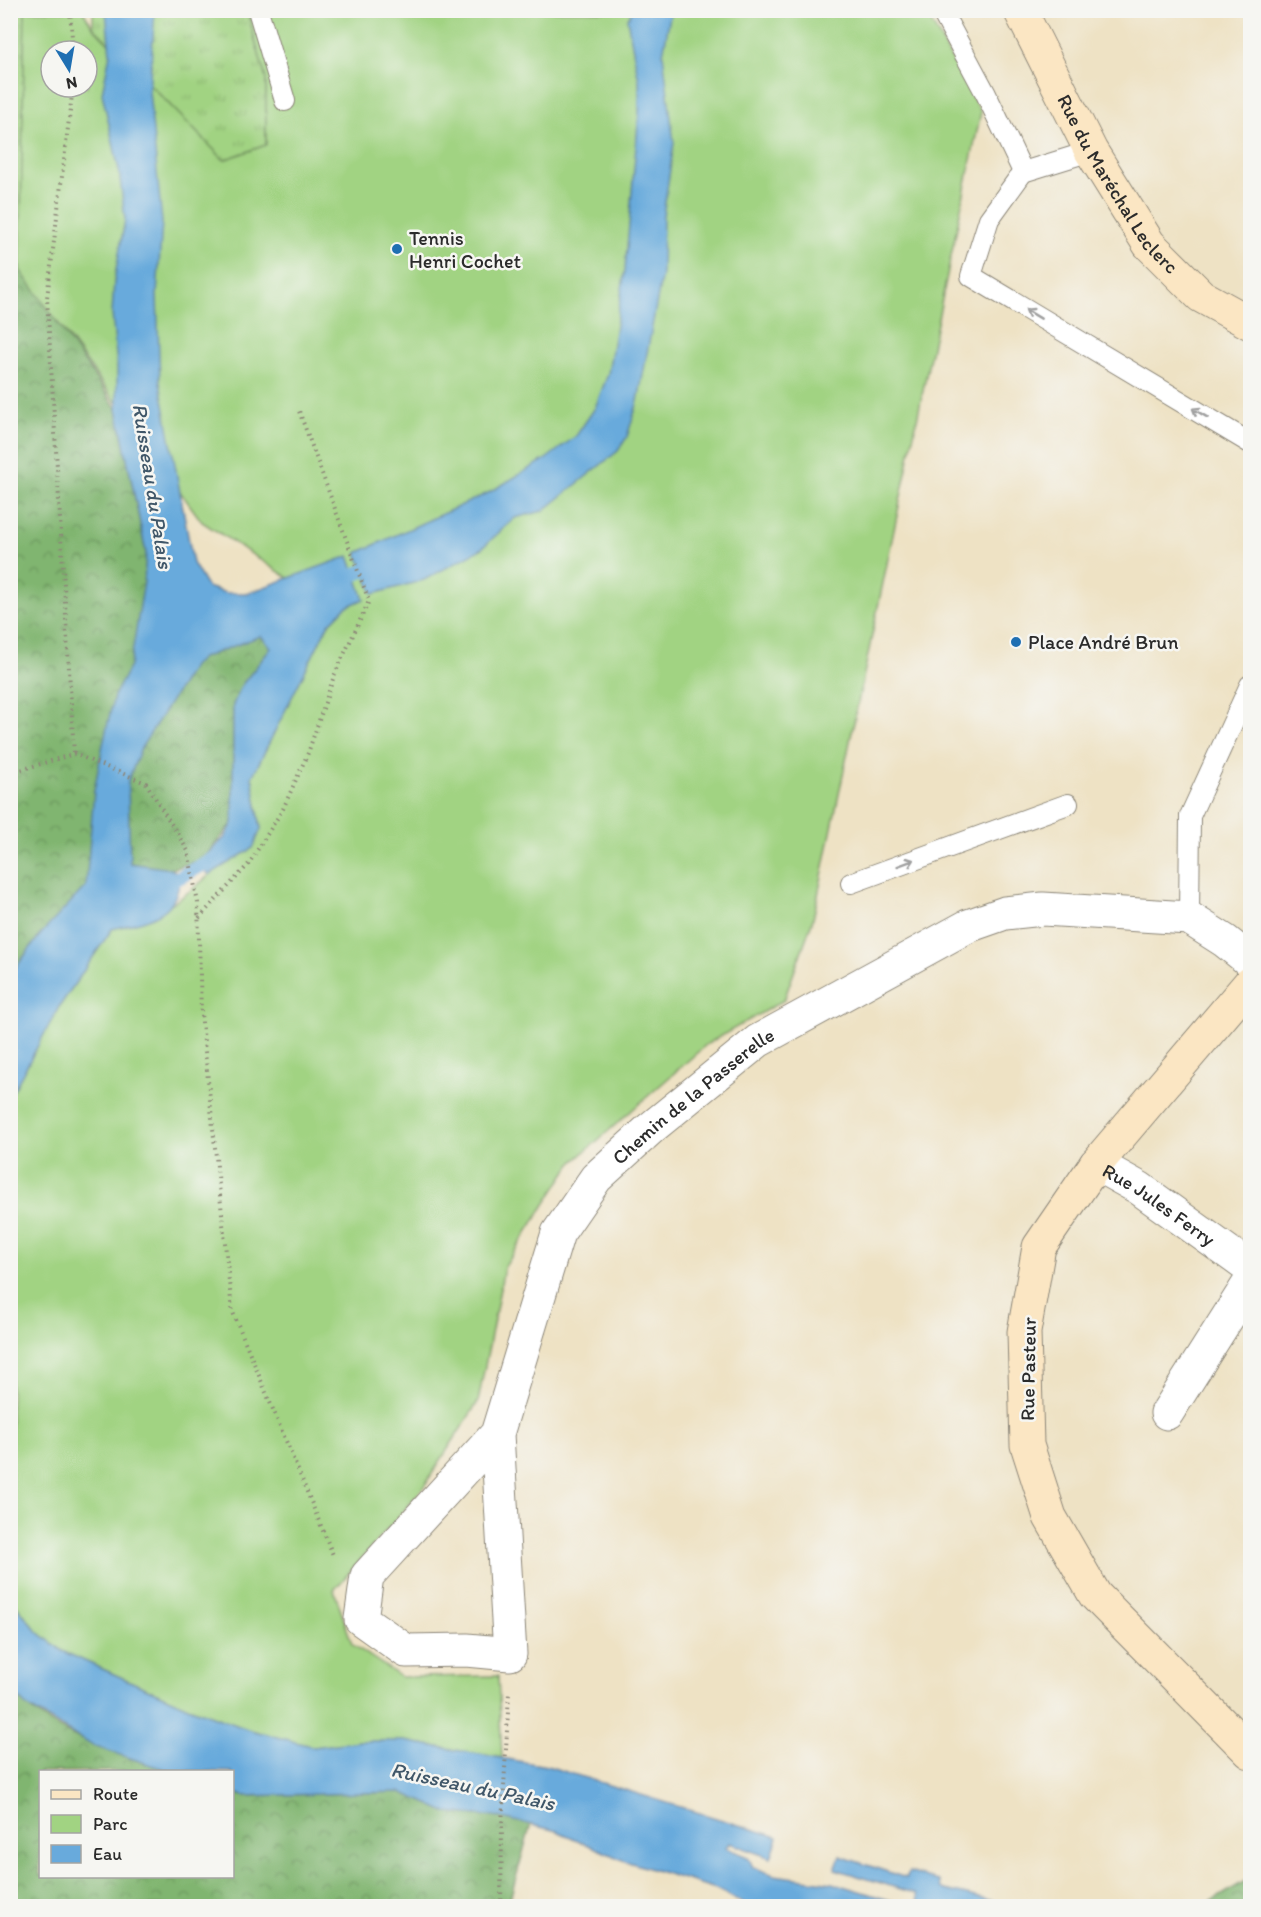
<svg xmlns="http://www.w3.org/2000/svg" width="1261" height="1917" font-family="Itim,sans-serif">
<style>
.grass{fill:url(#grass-tufts);stroke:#667f56;stroke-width:1.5}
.forest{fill:url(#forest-crowns);stroke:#56704e;stroke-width:1.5}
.park{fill:#a1d382;stroke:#667f56;stroke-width:1.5;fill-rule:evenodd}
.water{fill:#68aadc;stroke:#4a6a84;stroke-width:1.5}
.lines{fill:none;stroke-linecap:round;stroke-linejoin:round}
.stream{stroke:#68aadc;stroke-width:14}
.service-casing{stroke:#8c8678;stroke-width:22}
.minor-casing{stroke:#8c8678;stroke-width:35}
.secondary-casing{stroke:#8c8678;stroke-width:35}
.path{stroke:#8c8678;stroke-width:4;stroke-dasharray:1.5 4.5;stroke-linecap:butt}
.service{stroke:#fff;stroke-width:20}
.minor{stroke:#fff;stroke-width:33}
.secondary{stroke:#fbe6c3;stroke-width:33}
.oneway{stroke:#a0a0a0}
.poi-dot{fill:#1f6fb2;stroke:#f6f6f2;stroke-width:2}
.labels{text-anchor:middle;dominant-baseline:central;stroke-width:5;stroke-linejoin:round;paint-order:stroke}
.street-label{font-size:20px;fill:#2b2b2b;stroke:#f6f6f2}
.poi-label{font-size:20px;fill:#2b2b2b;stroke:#f6f6f2;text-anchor:start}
.water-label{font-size:21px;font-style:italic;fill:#405769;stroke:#f6f6f2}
</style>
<defs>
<pattern id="grass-tufts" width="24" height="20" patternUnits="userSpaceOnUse" patternTransform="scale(1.5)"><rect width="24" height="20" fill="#a1d382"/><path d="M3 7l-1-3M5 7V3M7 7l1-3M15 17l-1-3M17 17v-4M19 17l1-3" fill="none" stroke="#8bb570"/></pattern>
<pattern id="forest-crowns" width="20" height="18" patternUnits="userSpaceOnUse" patternTransform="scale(1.5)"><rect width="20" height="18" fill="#80b570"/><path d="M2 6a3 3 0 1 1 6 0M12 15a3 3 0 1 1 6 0" fill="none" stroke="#69935c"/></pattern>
</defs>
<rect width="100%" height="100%" fill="#f6f6f2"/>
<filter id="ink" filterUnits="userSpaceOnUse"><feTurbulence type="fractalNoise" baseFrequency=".0167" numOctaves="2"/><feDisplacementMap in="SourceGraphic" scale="12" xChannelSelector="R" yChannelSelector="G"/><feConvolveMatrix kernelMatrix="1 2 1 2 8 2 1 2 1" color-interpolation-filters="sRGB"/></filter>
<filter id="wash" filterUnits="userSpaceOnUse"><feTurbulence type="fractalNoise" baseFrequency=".008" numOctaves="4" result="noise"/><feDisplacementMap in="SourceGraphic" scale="24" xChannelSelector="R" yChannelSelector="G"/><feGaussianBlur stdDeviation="1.35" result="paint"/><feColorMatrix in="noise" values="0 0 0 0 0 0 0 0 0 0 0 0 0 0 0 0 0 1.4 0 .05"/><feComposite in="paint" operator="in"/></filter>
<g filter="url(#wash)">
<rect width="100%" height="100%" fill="#eee2c4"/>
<!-- grass -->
<g class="grass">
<path d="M 11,11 L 25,11 L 20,270 L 11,254 Z"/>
<path d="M 93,11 L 247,11 L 266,79 L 266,145 L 224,160 L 93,27 Z"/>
</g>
<!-- forest -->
<g class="forest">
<path d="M 10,254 L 117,409 L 146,553 L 262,636 L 271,648 L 248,678 L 233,705 L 233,823 L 203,859 L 171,869 L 40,935 L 11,974 Z"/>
<path d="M 10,1689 C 50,1735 114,1753 170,1771 L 40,1772 L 40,1876 L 232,1876 L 233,1792 L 244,1796 L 401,1792 L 446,1812 L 498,1817 L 531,1824 L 508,1906 L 11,1906 Z"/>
<path d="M 1250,1878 L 1250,1906 L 1204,1906 Z"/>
</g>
<!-- park -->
<path class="park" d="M 25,11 L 83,11 L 93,27 L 224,160 L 266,145 L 266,79 L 247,11 L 925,11 L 981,112 L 813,919 L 784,1000 L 707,1044 L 571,1164 L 504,1268 L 478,1402 L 421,1491 L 334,1590 L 352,1644 L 401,1677 L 498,1676 L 502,1758 L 404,1741 L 360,1741 L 314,1747 L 247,1729 L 188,1707 L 62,1651 L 38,1632 L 11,1598 L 11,1095 L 59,1007 L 112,929 C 176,914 213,871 261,829 L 252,777 L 328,625 L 341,612 L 202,522 L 20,270 ZM 51,51 L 87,51 L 87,87 L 51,87 Z"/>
<!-- water -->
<g class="water">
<path d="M 106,11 L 155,11 L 149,91 L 162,222 L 157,295 L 160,383 L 193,563 L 207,587 L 226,593 L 248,593 L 349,556 L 364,599 L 346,607 L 328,625 L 252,777 L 261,829 L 253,848 L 209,875 L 203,867 L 203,859 L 225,837 L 233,823 L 233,705 L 241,686 L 271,648 L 261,636 L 202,658 L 193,666 L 141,748 L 128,781 L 130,863 L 171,869 L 180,874 C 179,917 147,920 112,929 L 59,1007 L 11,1095 L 11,974 L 40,935 L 86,886 L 94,791 L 103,744 L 114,696 L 130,666 L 144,582 L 146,553 L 117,409 L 117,366 L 112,314 L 114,281 L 125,220 L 119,170 L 102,93 L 110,54 Z"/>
<path d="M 632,11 L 671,11 L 663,54 L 674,143 L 663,216 L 662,274 L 638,401 L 627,437 L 618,451 L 543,511 L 515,518 L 481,549 L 424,580 L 373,594 L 357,553 L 488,493 L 546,459 L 576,436 L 595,408 L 608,374 L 625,270 L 639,112 L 639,81 L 627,19 Z"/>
<path d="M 10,1598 L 38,1632 L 62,1651 L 188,1707 L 247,1729 L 314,1747 L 360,1741 L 404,1741 L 547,1766 L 778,1837 L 771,1858 L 729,1843 L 726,1848 L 748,1857 L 753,1867 L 774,1875 L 833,1883 L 909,1906 L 749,1906 L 716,1889 L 625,1861 L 557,1831 L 498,1817 L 446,1812 L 401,1792 L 244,1796 L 233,1792 L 232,1772 L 170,1771 L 93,1746 L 25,1705 L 11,1689 Z"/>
<path d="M 840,1856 L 906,1878 L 909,1872 L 939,1881 L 941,1889 L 1014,1906 L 913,1906 L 918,1902 L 917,1894 L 835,1869 Z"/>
</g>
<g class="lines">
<!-- stream -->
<g class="stream">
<path d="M 341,581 L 380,563"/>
<path d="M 165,885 L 219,856"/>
</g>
</g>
</g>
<g filter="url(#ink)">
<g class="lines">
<defs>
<g id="service">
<path d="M 258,10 L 285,101"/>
<path d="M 941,10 L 986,94 L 1023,172 L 1091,151"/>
<path d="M 1023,172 L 989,219 L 971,276 L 1250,443"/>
<path d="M 851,883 L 1068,804"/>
<path d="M 1189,918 L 1190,816 L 1250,685"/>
</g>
<g id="minor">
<path id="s1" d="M 1096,1164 L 1139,1188 L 1250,1268"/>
<path d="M 1167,1413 L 1250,1282"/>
<path id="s2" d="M 497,1434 L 367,1576 L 361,1619 L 406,1651 L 467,1650 L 510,1654 L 497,1434 L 558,1233 L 596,1178 L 651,1128 L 758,1041 L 968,926 L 1005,913 L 1043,909 L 1189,918 L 1225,941 L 1250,961"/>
</g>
<g id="secondary">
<path id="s3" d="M 1020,10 L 1091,151 L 1149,244 L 1201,296 L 1250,323"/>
<path d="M 1250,983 L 1096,1164 L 1039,1247 L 1024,1332 L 1027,1445 L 1050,1517 L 1095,1595 L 1250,1752"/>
</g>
</defs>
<!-- service casing -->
<use href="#service" class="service-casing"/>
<!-- minor casing -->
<use href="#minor" class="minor-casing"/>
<!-- secondary casing -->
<use href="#secondary" class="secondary-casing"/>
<!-- path -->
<g class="path">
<path d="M 70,10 L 73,51"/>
<path d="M 73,87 L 47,298 L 74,754"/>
<path d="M 10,773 L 74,754 L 146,783 L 188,851 L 198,903 L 201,1013 L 232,1310 L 333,1555"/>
<path d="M 199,918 L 248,865 L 283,809 L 308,753 L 334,676 L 369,601 L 299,411"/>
<path d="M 501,1906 L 502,1825 L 509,1693"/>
</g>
<!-- service -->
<use href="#service" class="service"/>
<!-- minor -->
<use href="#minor" class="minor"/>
<!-- secondary -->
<use href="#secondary" class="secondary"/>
</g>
<!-- one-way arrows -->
<defs><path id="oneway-shaft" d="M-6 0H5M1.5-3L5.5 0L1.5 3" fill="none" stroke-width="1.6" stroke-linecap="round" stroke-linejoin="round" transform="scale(1.5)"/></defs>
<g class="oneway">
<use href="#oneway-shaft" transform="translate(1033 314) rotate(-149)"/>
<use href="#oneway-shaft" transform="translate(1200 413) rotate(-149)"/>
<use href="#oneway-shaft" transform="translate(906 863) rotate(-20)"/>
</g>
</g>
<!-- markers -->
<g class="poi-dot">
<circle cx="397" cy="249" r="6"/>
<circle cx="1016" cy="642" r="6"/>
</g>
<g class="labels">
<!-- street labels -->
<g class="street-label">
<text stroke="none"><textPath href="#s3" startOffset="200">Rue du Maréchal Leclerc</textPath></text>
<text stroke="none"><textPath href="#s2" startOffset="1020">Chemin de la Passerelle</textPath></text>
<text stroke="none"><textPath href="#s1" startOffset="75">Rue Jules Ferry</textPath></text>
<text transform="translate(1028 1369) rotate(-89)">Rue Pasteur</text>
</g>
<!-- poi labels -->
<g class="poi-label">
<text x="409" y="238">Tennis<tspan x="409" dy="23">Henri Cochet</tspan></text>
<text x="1028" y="642">Place André Brun</text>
</g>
<!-- water labels -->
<g class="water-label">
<text transform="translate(153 486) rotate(81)">Ruisseau du Palais</text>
<text transform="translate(473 1786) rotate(12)">Ruisseau du Palais</text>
</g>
</g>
<!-- margin -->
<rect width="1261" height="1917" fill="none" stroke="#f6f6f2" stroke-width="36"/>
<!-- legend -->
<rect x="39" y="1770" width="195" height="108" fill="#f6f6f2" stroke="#a5a5a2" stroke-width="1.5"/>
<rect x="51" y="1790" width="30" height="9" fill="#fbe6c3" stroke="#a5a5a2" stroke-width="1.5"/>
<text x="93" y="1800" font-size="18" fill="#2b2b2b">Route</text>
<rect x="51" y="1815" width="30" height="18" fill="#a1d382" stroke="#a5a5a2" stroke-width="1.5"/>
<text x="93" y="1830" font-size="18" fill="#2b2b2b">Parc</text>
<rect x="51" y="1845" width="30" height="18" fill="#68aadc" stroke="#a5a5a2" stroke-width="1.5"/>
<text x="93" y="1860" font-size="18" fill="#2b2b2b">Eau</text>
<!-- north arrow -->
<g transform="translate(69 69) rotate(169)"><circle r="28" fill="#f6f6f2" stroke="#a5a5a2" stroke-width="1.5"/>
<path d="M0-4.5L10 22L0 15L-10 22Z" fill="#1f6fb2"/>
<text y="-9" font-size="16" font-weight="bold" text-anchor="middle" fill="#2b2b2b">N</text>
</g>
</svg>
